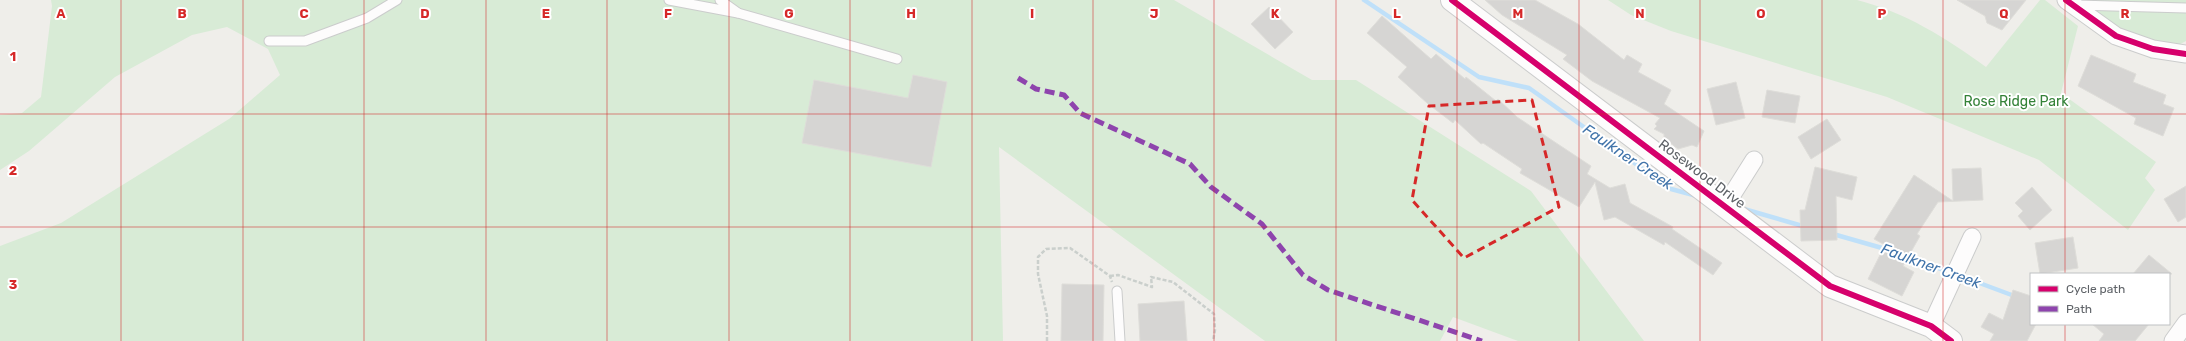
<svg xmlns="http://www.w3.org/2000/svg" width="2186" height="341" font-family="Rubik,sans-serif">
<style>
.green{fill:#d8ebd6}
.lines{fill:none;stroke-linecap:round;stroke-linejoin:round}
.stream{stroke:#bfe0f9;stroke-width:4.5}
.building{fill:#d6d5d3;stroke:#deddd9}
.service-casing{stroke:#cbcccc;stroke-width:11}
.minor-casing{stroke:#cbcccc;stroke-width:19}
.tertiary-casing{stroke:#cbcccc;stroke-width:24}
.path{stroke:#cacfcc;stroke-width:2.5;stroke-dasharray:4 2;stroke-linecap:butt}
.service{stroke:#fdfcfc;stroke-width:9}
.minor{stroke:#fdfcfc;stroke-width:17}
.tertiary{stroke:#fdfcfc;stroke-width:22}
.quiet{stroke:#8e44ad;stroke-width:5;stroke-dasharray:10 5;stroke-linecap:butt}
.cycleway-casing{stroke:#fff;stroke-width:8}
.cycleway{stroke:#d6006c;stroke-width:6}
.marked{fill:none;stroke:#d62828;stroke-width:3;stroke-dasharray:8 5;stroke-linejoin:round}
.grid{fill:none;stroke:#d62828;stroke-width:1;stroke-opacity:0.55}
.labels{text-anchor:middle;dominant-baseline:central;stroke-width:4;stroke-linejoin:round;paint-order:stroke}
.park-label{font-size:14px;fill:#348238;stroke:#fff}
.street-label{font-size:14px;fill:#5f6368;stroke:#fff}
.water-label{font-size:15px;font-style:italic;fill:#4174aa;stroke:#fff}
.grid-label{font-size:13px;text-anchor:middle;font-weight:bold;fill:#d62828;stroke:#fff;stroke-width:4;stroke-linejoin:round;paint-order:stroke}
</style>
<rect width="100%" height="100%" fill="#efeeea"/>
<!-- green -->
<g class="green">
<path d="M 51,0 L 1174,0 L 1312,80 L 1356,80 L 1531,191 L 1644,341 L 1518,341 L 1453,317 L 1440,341 L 1265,341 L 999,147 L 1003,341 L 0,341 L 0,246 L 61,223 L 229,119 L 280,75 L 268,49 L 227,27 L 192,35 L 115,77 L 29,151 L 0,170 L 0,115 L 22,113 L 41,97 L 52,6 Z"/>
<path d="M 1608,0 L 1857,0 C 1905,12 1946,38 1986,67 L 2040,0 L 2045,0 L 2078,26 L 2061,93 L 2156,162 L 2145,178 L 2155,190 L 2128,230 L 2039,160 L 1887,97 L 1671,31 L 1631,15 Z"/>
<path d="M 2068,0 L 2186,0 L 2186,41 L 2151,59 Z"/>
</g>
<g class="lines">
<!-- stream -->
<g class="stream">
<path d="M 1364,0 L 1479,77 L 1529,88 L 1671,189 L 1697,196"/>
<path d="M 1744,209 L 1806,227"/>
<path d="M 1833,234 L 1889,250"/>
<path d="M 1904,255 L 1951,273"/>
<path d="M 1958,275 L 2017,297"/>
</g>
</g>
<!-- building -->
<g class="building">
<path d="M 1485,0 L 1535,0 L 1578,24 L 1624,60 L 1627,55 L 1642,64 L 1638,72 L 1671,90 L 1664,104 L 1704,131 L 1697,147 L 1692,145 L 1678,149 L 1664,138 L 1664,134 L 1654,129 L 1657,126 L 1655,124 L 1660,118 L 1592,81 L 1563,59 L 1567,55 L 1502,15 Z"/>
<path d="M 1957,0 L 2026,0 L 2002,30 L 1987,23 L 1985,16 Z"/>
<path d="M 1269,7 L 1293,32 L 1275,49 L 1251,24 Z"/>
<path d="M 1382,16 L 1431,59 L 1436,54 L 1465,79 L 1466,77 L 1496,101 L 1498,99 L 1517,117 L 1591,166 L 1587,174 L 1610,188 L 1625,184 L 1630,203 L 1673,227 L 1672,229 L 1722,263 L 1713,275 L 1665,242 L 1664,245 L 1615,217 L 1604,220 L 1595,182 L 1579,207 L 1520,173 L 1522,169 L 1483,143 L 1481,144 L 1455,120 L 1453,123 L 1427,103 L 1398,77 L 1407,67 L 1367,33 Z"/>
<path d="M 2091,55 L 2136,74 L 2133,82 L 2166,95 L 2163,104 L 2174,108 L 2163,136 L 2134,124 L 2136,118 L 2078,86 Z"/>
<path d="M 913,75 L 947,82 L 931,167 L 802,143 L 814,80 L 908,98 Z"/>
<path d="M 1736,82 L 1745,118 L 1716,125 L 1707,89 Z"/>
<path d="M 1767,90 L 1800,96 L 1795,123 L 1762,117 Z"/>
<path d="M 1827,119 L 1841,140 L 1811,159 L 1798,137 Z"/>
<path d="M 1815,167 L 1857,177 L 1852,200 L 1836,196 L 1837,240 L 1801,241 L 1800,210 L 1805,210 Z"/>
<path d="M 1981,168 L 1983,200 L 1938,202 L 1917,234 L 1920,236 L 1903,266 L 1914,272 L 1902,296 L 1868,279 L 1885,245 L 1874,239 L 1914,175 L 1953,201 L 1952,169 Z"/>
<path d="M 2186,186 L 2186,217 L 2178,222 L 2164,199 Z"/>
<path d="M 2032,187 L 2052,210 L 2030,230 L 2018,216 L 2023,211 L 2015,203 Z"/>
<path d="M 2073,237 L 2078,268 L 2040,274 L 2035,243 Z"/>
<path d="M 2149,255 L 2172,274 L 2133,274 Z"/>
<path d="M 1062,284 L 1104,285 L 1103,341 L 1061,341 Z"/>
<path d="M 2013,290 L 2031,296 L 2031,324 L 2036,324 L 2027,341 L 1990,341 L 1994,334 L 1981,327 L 1989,313 L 2003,320 Z"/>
<path d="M 1184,301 L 1187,341 L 1140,341 L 1138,304 Z"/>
<path d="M 2092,324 L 2149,324 L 2135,341 L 2099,341 L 2104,334 Z"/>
</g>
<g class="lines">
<defs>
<g id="service">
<path d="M 669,0 L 738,13 L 720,0"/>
<path d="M 2076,5 L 2186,8"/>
<path d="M 738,13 L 897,59"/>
<path d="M 269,41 L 305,41 L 367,18 L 397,0"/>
<path d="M 1117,291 L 1120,341"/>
</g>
<g id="minor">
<path d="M 2066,0 L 2116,36 L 2153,49 L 2186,54"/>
<path d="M 1725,206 L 1754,160"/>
<path d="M 1931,326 L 1972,237"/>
<path d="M 2173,341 L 2186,323"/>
</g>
<path id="tertiary" d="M 1452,0 L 1830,286 L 1931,326 L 1951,341"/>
</defs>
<!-- service casing -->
<use href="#service" class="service-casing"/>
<!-- minor casing -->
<use href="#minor" class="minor-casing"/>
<!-- tertiary casing -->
<use href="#tertiary" class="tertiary-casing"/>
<!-- path -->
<g class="path">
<path d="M 1110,276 L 1118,275 L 1152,287 L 1151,277 L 1173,282 L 1214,314 L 1215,330 L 1213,341"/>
<path d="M 1047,341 L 1047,316 L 1038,274 L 1038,257 L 1046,249 L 1070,248 L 1110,276 L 1112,282"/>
</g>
<!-- service -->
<use href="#service" class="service"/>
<!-- minor -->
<use href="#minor" class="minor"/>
<!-- tertiary -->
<use href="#tertiary" class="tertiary"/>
<!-- quiet -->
<path class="quiet" d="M 1018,78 L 1036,89 L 1064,95 L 1080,113 L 1190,164 L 1211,187 L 1262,224 L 1303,275 L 1328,290 L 1482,341"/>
<defs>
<g id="cycleway">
<path d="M 1452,0 L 1830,286 L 1931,326 L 1951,341"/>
<path d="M 2066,0 L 2116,36 L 2153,49 L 2186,54"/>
</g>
</defs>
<!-- cycleway casing -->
<use href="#cycleway" class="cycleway-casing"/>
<!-- cycleway -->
<use href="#cycleway" class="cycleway"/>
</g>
<!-- marked area -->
<path class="marked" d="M 1532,100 L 1559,207 L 1464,258 L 1412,200 L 1429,106 Z"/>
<!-- grid -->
<path class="grid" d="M 121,0 L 121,341M 243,0 L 243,341M 364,0 L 364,341M 486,0 L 486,341M 607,0 L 607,341M 729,0 L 729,341M 850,0 L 850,341M 972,0 L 972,341M 1093,0 L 1093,341M 1214,0 L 1214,341M 1336,0 L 1336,341M 1457,0 L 1457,341M 1579,0 L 1579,341M 1700,0 L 1700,341M 1822,0 L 1822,341M 1943,0 L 1943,341M 2065,0 L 2065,274M 0,114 L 2186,114M 0,227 L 2186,227M 2065,324 L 2065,341"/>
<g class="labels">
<!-- park labels -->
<g class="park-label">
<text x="2016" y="101">Rose Ridge Park</text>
</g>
<!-- street labels -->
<g class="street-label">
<text transform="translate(1702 174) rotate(37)">Rosewood Drive</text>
</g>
<!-- water labels -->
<g class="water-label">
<text transform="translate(1628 157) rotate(34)">Faulkner Creek</text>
<text transform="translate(1931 266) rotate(20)">Faulkner Creek</text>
</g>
</g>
<g class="grid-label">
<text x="61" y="18">A</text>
<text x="182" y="18">B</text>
<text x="304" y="18">C</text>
<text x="425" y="18">D</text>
<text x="546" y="18">E</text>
<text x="668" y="18">F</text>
<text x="789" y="18">G</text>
<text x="911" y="18">H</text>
<text x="1032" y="18">I</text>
<text x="1154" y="18">J</text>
<text x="1275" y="18">K</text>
<text x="1397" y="18">L</text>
<text x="1518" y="18">M</text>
<text x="1640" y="18">N</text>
<text x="1761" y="18">O</text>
<text x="1882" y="18">P</text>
<text x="2004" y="18">Q</text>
<text x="2125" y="18">R</text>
<text x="13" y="61">1</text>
<text x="13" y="175">2</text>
<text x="13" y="289">3</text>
</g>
<!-- legend -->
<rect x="2030" y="273" width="140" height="52" fill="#ffffff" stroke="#bfc1c3"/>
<rect x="2038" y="286" width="20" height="6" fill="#d6006c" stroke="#bfc1c3"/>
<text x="2066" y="293" font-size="12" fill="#5f6368">Cycle path</text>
<rect x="2038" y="306" width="20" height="6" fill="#8e44ad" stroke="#bfc1c3"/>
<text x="2066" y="313" font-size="12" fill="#5f6368">Path</text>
</svg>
